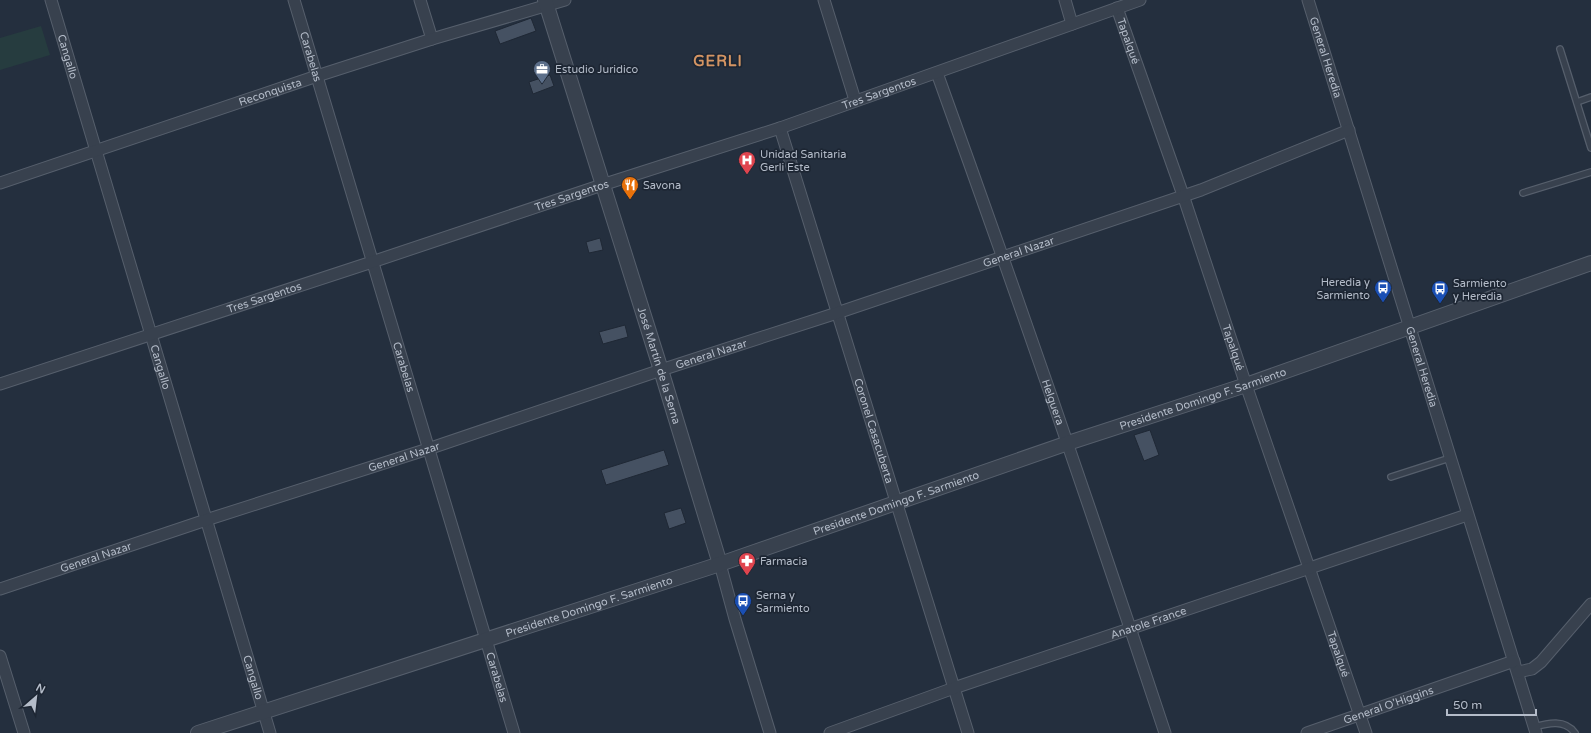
<svg xmlns="http://www.w3.org/2000/svg" width="1591" height="733" font-family="'Varela Round',sans-serif">
<style>
.green{fill:#263c3f}
.building{fill:#455162;stroke:#1f2835}
.lines{fill:none;stroke-linecap:round;stroke-linejoin:round}
.service-casing{stroke:#565f6c;stroke-width:8}
.minor-casing{stroke:#565f6c;stroke-width:13}
.tertiary-casing{stroke:#565f6c;stroke-width:16}
.service{stroke:#38414e;stroke-width:5.5}
.minor{stroke:#38414e;stroke-width:11}
.tertiary{stroke:#38414e;stroke-width:14}
.labels{text-anchor:middle;dominant-baseline:central;stroke-width:3.5;stroke-linejoin:round;paint-order:stroke}
.street-label{font-size:11px;fill:#b4bcc9;stroke:#1d2633}
.poi-label{font-size:11px;fill:#b4bcc9;stroke:#1d2633;text-anchor:start}
.district-label{font-size:15px;font-weight:bold;letter-spacing:1px;fill:#d59563;stroke:#1d2633}
</style>
<rect width="100%" height="100%" fill="#242f3e"/>
<!-- green -->
<path class="green" d="M 41,26 L 50,55 L 0,70 L 0,38 Z"/>
<!-- building -->
<g class="building">
<path d="M 531,18 L 536,31 L 500,44 L 495,31 Z"/>
<path d="M 550,75 L 554,86 L 533,94 L 529,82 Z"/>
<path d="M 600,238 L 603,250 L 589,253 L 586,242 Z"/>
<path d="M 625,325 L 628,337 L 603,344 L 599,332 Z"/>
<path d="M 1150,430 L 1159,455 L 1144,461 L 1134,435 Z"/>
<path d="M 664,450 L 669,465 L 606,485 L 601,470 Z"/>
<path d="M 681,508 L 686,523 L 669,529 L 664,513 Z"/>
</g>
<g class="lines">
<defs>
<g id="service">
<path d="M 1560,49 L 1591,148"/>
<path d="M 1577,102 L 1591,97"/>
<path d="M 1523,193 L 1591,172"/>
<path d="M 1391,477 L 1450,458"/>
<path d="M 1534,727 C 1548,723 1565,719 1575,733"/>
</g>
<g id="minor">
<path id="s1" d="M 51,0 L 270,733"/>
<path id="s2" d="M 294,0 L 514,733"/>
<path d="M 420,0 L 432,39"/>
<path d="M 824,0 L 855,100"/>
<path d="M 1065,0 L 1072,24"/>
<path id="s3" d="M 1308,0 C 1385,244 1459,489 1536,733"/>
<path id="s4" d="M 1117,8 L 1183,195 L 1246,385 L 1366,733"/>
<path id="s5" d="M 937,73 C 1016,292 1092,512 1165,733"/>
<path id="s6" d="M 780,128 L 968,733"/>
<path id="s7" d="M 0,183 L 317,76 L 432,39 L 565,0"/>
<path id="s8" d="M 0,384 L 372,262 L 602,185 L 780,128 L 1140,0"/>
<path d="M 720,564 L 735,619 L 770,733"/>
<path id="s9" d="M 0,589 L 206,520 L 428,449 L 661,370 L 837,313 L 1201,190 L 1349,130"/>
<path d="M 0,656 L 24,733"/>
<path d="M 1518,672 L 1532,669 L 1541,662 L 1591,604"/>
<path id="s10" d="M 830,733 L 954,688 L 1467,515"/>
<path id="s11" d="M 1307,733 L 1514,661"/>
</g>
<g id="tertiary">
<path id="s12" d="M 545,0 L 661,370 L 720,564"/>
<path id="s13" d="M 198,733 L 720,564 L 1068,443 L 1246,385 L 1591,263"/>
</g>
</defs>
<!-- service casing -->
<use href="#service" class="service-casing"/>
<!-- minor casing -->
<use href="#minor" class="minor-casing"/>
<!-- tertiary casing -->
<use href="#tertiary" class="tertiary-casing"/>
<!-- service -->
<use href="#service" class="service"/>
<!-- minor -->
<use href="#minor" class="minor"/>
<!-- tertiary -->
<use href="#tertiary" class="tertiary"/>
</g>
<!-- icons -->
<defs>
<symbol id="office-pin" viewBox="-11 -11 22 30"><path d="M0 17L-7.5 6A9.5 9.5 0 1 1 7.5 6Z" fill="#5c6f8a" stroke="#1d2633"/><path d="M-6-3h4V-5.5h4V-3h4V5H-6ZM-1-4.5V-3h2v-1.5ZM-6 0V1H6V0Z" fill="#fff"/></symbol>
<symbol id="hospital-pin" viewBox="-11 -11 22 30"><path d="M0 17L-7.5 6A9.5 9.5 0 1 1 7.5 6Z" fill="#e0444e" stroke="#1d2633"/><path d="M-5-5h3v3.5h4V-5h3V5h-3V1.5h-4V5h-3Z" fill="#fff"/></symbol>
<symbol id="restaurant-pin" viewBox="-11 -11 22 30"><path d="M0 17L-7.5 6A9.5 9.5 0 1 1 7.5 6Z" fill="#e8710a" stroke="#1d2633"/><path d="M-5-6h1v4h1v-4h1v4h1v-4h1v5L-1.5 .5V6h-2V.5L-5-1ZM5-6V6H3V1.5H1.5Q1.5-4 5-6Z" fill="#fff"/></symbol>
<symbol id="bus-pin" viewBox="-11 -11 22 30"><path d="M0 17L-7.5 6A9.5 9.5 0 1 1 7.5 6Z" fill="#1a4fb4" stroke="#1d2633"/><path d="M-5-6H5V4H4V6H2V4H-2V6H-4V4H-5ZM-3.5-4V0h7V-4ZM-3.5 1.2v1.5H-2V1.2ZM2 1.2v1.5H3.5V1.2Z" fill="#fff"/></symbol>
<symbol id="pharmacy-pin" viewBox="-11 -11 22 30"><path d="M0 17L-7.5 6A9.5 9.5 0 1 1 7.5 6Z" fill="#e0444e" stroke="#1d2633"/><path d="M-2-6h4v4h4v4h-4v4h-4v-4h-4v-4h4Z" fill="#fff"/></symbol>
</defs>
<g fill-rule="evenodd">
<use href="#office-pin" x="532" y="59" width="20" height="27"/>
<use href="#hospital-pin" x="737" y="150" width="20" height="27"/>
<use href="#restaurant-pin" x="620" y="175" width="20" height="27"/>
<use href="#bus-pin" x="1373" y="278" width="20" height="27"/>
<use href="#bus-pin" x="1430" y="279" width="20" height="27"/>
<use href="#pharmacy-pin" x="737" y="551" width="20" height="27"/>
<use href="#bus-pin" x="733" y="591" width="20" height="27"/>
</g>
<g class="labels">
<!-- street labels -->
<g class="street-label">
<text stroke="none"><textPath href="#s4" startOffset="35">Tapalqué</textPath></text>
<text stroke="none"><textPath href="#s1" startOffset="59">Cangallo</textPath></text>
<text stroke="none"><textPath href="#s2" startOffset="59">Carabelas</textPath></text>
<text stroke="none"><textPath href="#s3" startOffset="60">General Heredia</textPath></text>
<text stroke="none"><textPath href="#s7" startOffset="285">Reconquista</textPath></text>
<text stroke="none"><textPath href="#s8" startOffset="926">Tres Sargentos</textPath></text>
<text stroke="none"><textPath href="#s8" startOffset="602">Tres Sargentos</textPath></text>
<text stroke="none"><textPath href="#s9" startOffset="1073">General Nazar</textPath></text>
<text stroke="none"><textPath href="#s8" startOffset="278">Tres Sargentos</textPath></text>
<text stroke="none"><textPath href="#s4" startOffset="359">Tapalqué</textPath></text>
<text stroke="none"><textPath href="#s9" startOffset="749">General Nazar</textPath></text>
<text stroke="none"><textPath href="#s12" startOffset="383">José Martín de la Serna</textPath></text>
<text stroke="none"><textPath href="#s3" startOffset="384">General Heredia</textPath></text>
<text stroke="none"><textPath href="#s1" startOffset="383">Cangallo</textPath></text>
<text stroke="none"><textPath href="#s2" startOffset="383">Carabelas</textPath></text>
<text stroke="none"><textPath href="#s13" startOffset="1059">Presidente Domingo F. Sarmiento</textPath></text>
<text stroke="none"><textPath href="#s5" startOffset="349">Helguera</textPath></text>
<text stroke="none"><textPath href="#s6" startOffset="317">Coronel Casacuberta</textPath></text>
<text stroke="none"><textPath href="#s9" startOffset="425">General Nazar</textPath></text>
<text stroke="none"><textPath href="#s13" startOffset="735">Presidente Domingo F. Sarmiento</textPath></text>
<text stroke="none"><textPath href="#s9" startOffset="101">General Nazar</textPath></text>
<text stroke="none"><textPath href="#s13" startOffset="411">Presidente Domingo F. Sarmiento</textPath></text>
<text stroke="none"><textPath href="#s10" startOffset="337">Anatole France</textPath></text>
<text stroke="none"><textPath href="#s4" startOffset="683">Tapalqué</textPath></text>
<text stroke="none"><textPath href="#s1" startOffset="707">Cangallo</textPath></text>
<text stroke="none"><textPath href="#s2" startOffset="707">Carabelas</textPath></text>
<text stroke="none"><textPath href="#s11" startOffset="86">General O'Higgins</textPath></text>
</g>
<!-- poi labels -->
<g class="poi-label">
<text x="555" y="69">Estudio Juridico</text>
<text x="760" y="154">Unidad Sanitaria<tspan x="760" dy="13">Gerli Este</tspan></text>
<text x="643" y="185">Savona</text>
<text x="1370" y="282" text-anchor="end">Heredia y<tspan x="1370" dy="13">Sarmiento</tspan></text>
<text x="1453" y="283">Sarmiento<tspan x="1453" dy="13">y Heredia</tspan></text>
<text x="760" y="561">Farmacia</text>
<text x="756" y="595">Serna y<tspan x="756" dy="13">Sarmiento</tspan></text>
</g>
<!-- district labels -->
<g class="district-label">
<text x="718" y="61">GERLI</text>
</g>
</g>
<!-- north arrow -->
<g transform="translate(36 697) rotate(28)" stroke="#1d2633" stroke-width="3" paint-order="stroke">
<path d="M0-3L7 15L0 10L-7 15Z" fill="#b4bcc9"/>
<text y="-6" font-size="11" font-weight="bold" text-anchor="middle" fill="#b4bcc9">N</text>
</g>
<!-- scale -->
<path d="M1447 709v6h89v-6" fill="none" stroke="#b4bcc9" stroke-width="2"/>
<text x="1453" y="709" font-size="12" fill="#b4bcc9" stroke="#1d2633" stroke-width="3" paint-order="stroke">50 m</text>
</svg>
